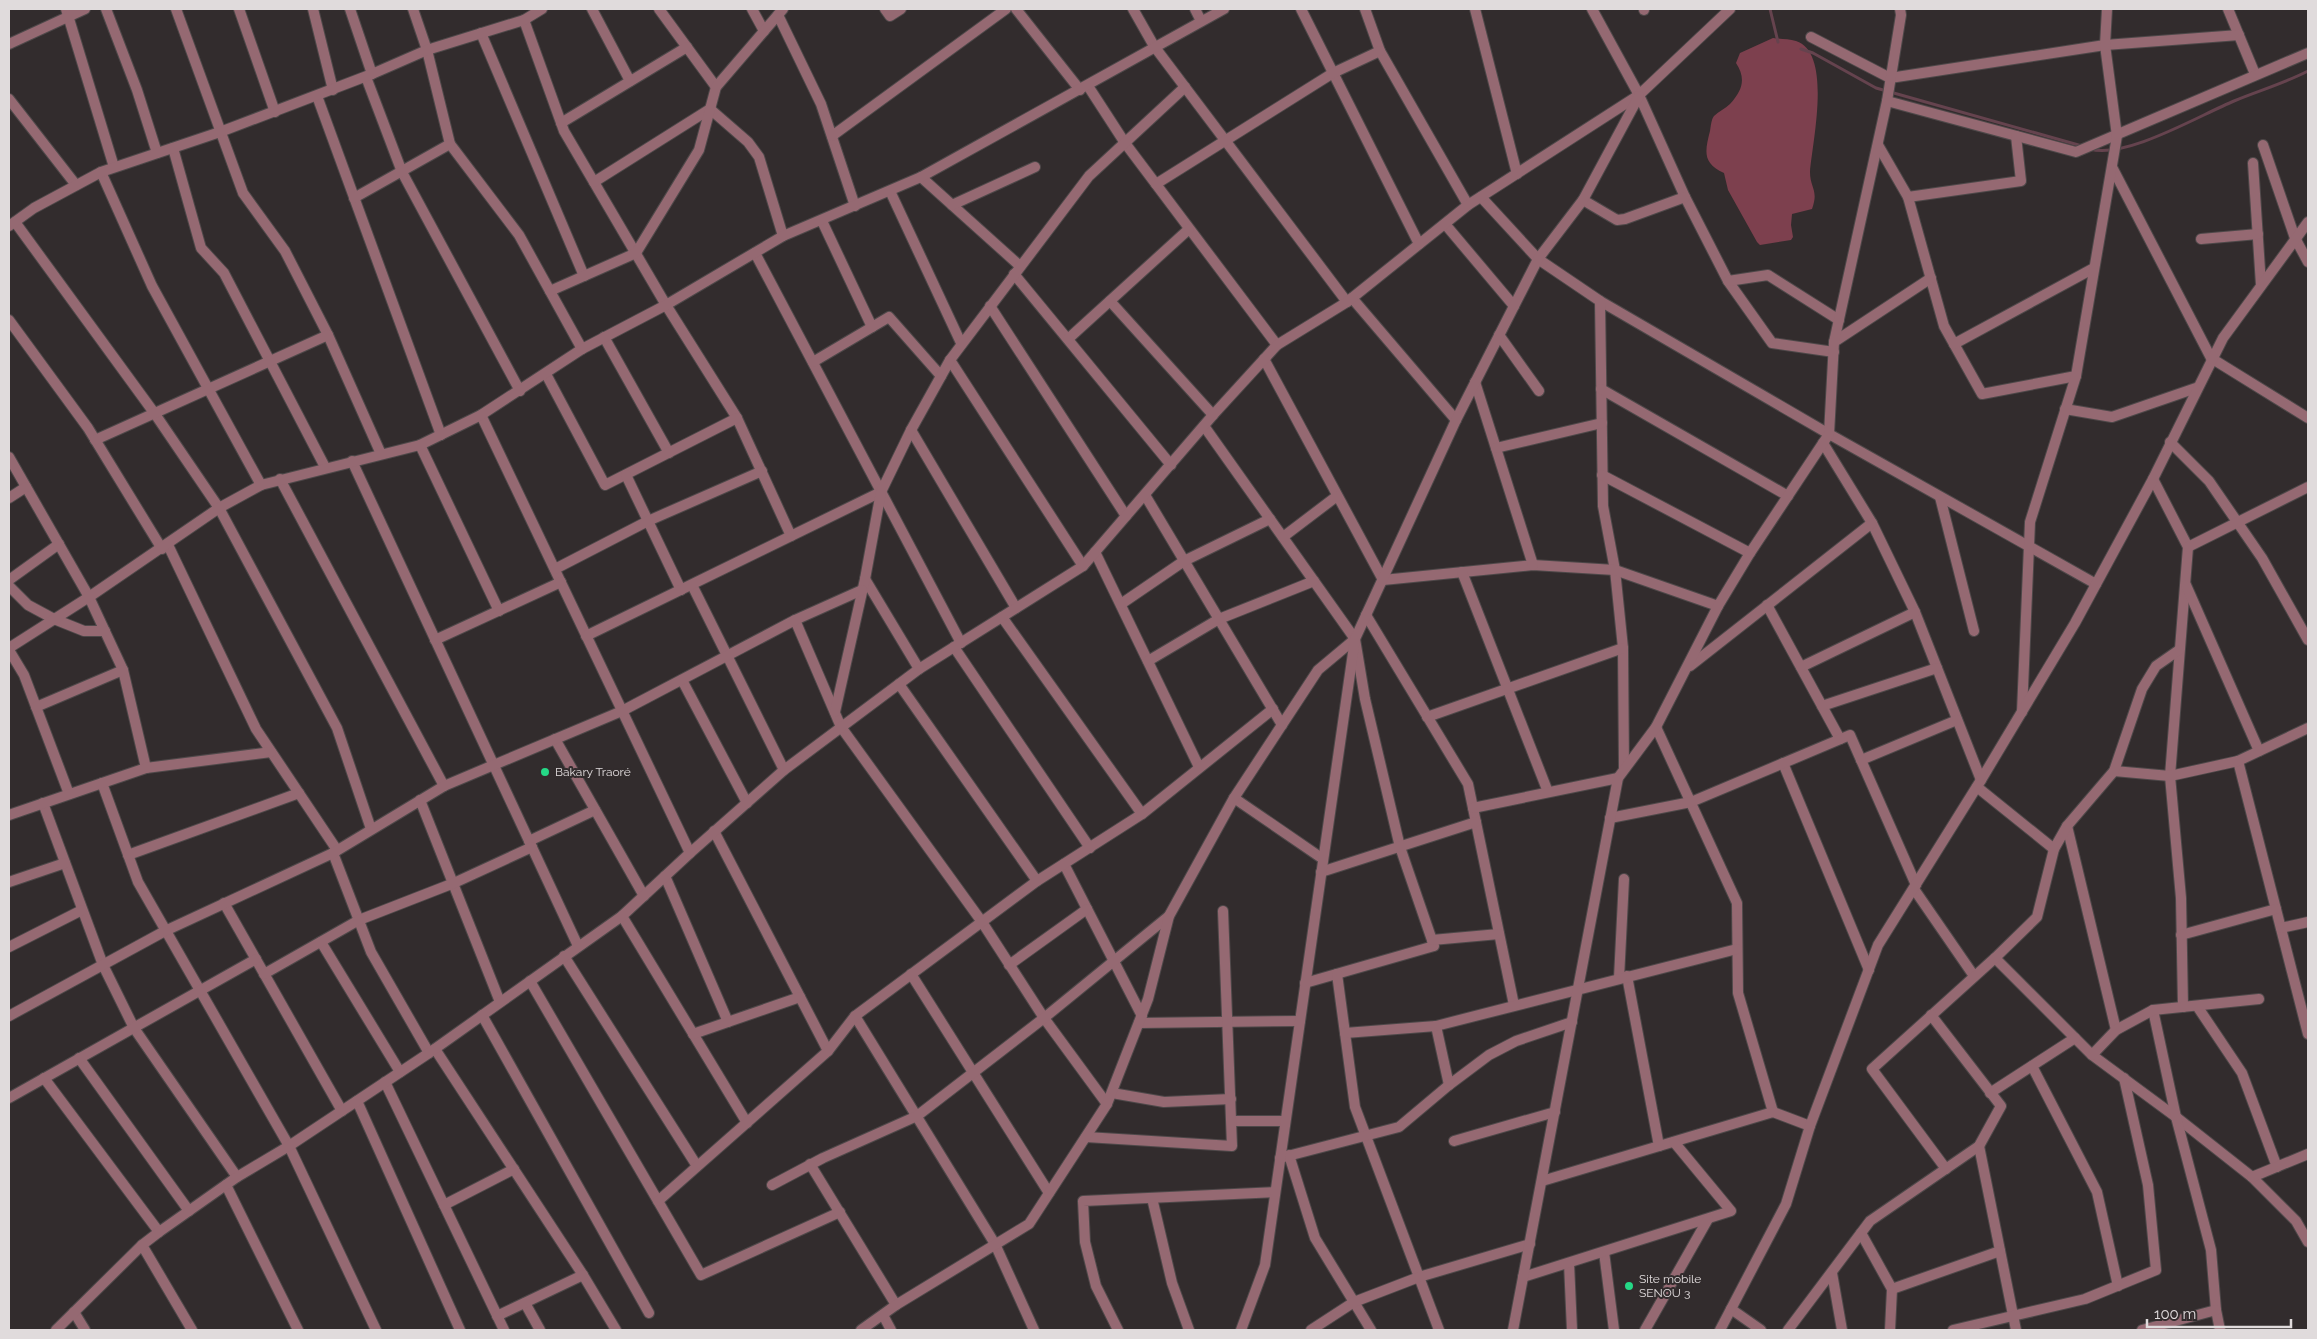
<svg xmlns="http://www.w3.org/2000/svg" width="2317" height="1339" font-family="Raleway,sans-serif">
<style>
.green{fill:#7d404e}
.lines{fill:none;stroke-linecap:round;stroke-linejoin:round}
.stream{stroke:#65434e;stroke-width:3}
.minor-casing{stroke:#4e4849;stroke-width:12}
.tertiary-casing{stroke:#4e4849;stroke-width:12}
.minor{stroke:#956972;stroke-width:10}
.tertiary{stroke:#956972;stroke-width:10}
.poi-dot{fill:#25d886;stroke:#322c2d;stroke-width:2}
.labels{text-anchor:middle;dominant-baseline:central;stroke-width:4;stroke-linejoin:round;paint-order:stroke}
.poi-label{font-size:12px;fill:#e0dbdc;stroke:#322c2d;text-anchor:start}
</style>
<rect width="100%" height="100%" fill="#322c2d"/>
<!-- green -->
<path class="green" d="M 1773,38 C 1780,39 1789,39 1796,41 C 1833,53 1812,143 1810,172 C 1810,188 1819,190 1812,209 L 1792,214 L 1791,225 L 1793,237 L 1791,240 L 1760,245 L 1757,242 L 1728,190 L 1724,173 C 1702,163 1705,151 1710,131 C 1711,126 1711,120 1714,116 C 1719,111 1725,109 1730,104 C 1743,90 1746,78 1736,63 L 1740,53 Z"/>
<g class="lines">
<!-- stream -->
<g class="stream">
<path d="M 1770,9 L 1778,42"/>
<path d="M 1801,49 L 1813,53 L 1876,88 L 2082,146"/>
<path d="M 2090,149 C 2126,159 2198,116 2234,101 C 2258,91 2285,83 2308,71"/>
</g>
<defs>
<g id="minor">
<path d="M 66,9 L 114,167"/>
<path d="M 106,9 L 137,90 L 157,153"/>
<path d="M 176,9 L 243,193 L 285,251 L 328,335 L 381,454"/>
<path d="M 239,9 L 275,112"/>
<path d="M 313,9 L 333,90"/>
<path d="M 350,9 L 372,74"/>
<path d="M 413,9 L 427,50 L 450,144 L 519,235 L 582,349"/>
<path d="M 592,9 L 630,81"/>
<path d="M 659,9 L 716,87"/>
<path d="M 752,9 L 764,31"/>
<path d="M 885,9 L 890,16 L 901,9"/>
<path d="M 1016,9 L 1080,90"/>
<path d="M 1133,9 L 1154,46 L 1347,302"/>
<path d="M 1195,9 L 1201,21"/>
<path d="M 1301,9 L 1419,244"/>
<path d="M 1365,9 L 1380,51 L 1468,205"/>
<path d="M 1475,9 L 1517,174"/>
<path d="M 1592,9 L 1639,95 L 1685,197 L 1728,281 L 1772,343 L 1834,352"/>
<path d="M 1644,9 L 1644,10"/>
<path d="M 2228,9 L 2255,74"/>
<path d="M 778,15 L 821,104 L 855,206"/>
<path d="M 524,20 L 564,131 L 666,305 L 737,418 L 791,536"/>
<path d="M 481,33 L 584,276"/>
<path d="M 1811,37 L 1890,78 L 2105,45 L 2239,35"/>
<path d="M 9,44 L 85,9"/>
<path d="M 366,77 L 402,172 L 520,391"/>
<path d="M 1088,86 L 1125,143 L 1277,345"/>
<path d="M 317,96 L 441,435"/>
<path d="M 9,99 L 76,185"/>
<path d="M 1887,101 L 2076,152 L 2308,53"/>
<path d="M 561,123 L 687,47"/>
<path d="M 832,136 L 1006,9"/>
<path d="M 1878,145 L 1908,197 L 1944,326 L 1982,394 L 2076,376"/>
<path d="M 2263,145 L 2295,238 L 2308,262"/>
<path d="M 173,148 L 201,248 L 224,273 L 325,467"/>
<path d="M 2253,163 L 2261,285"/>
<path d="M 2112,167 L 2211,358 L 2308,418"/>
<path d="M 101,172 L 152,286 L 261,485"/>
<path d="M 921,177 L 1020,266"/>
<path d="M 594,182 L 710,109 L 748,142 L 759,157 L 783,236"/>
<path d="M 1156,184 L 1333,73 L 1380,51"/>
<path d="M 890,191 L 961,343"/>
<path d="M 1481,197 L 1538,259 L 1600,301 L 1829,434 L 2096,584"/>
<path d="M 1908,197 L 2021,181 L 2016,136"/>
<path d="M 354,198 L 450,144"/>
<path d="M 1583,200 L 1617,220 L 1625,219 L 1685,197"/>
<path d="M 952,205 L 1035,167"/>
<path d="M 822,221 L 872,327"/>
<path d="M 15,222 L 155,414 L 219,508 L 337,728 L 371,829"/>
<path d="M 1445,224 L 1514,306"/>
<path d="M 9,226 L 34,208 L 101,172 L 220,132 L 372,74 L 427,50 L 524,20 L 542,9"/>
<path d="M 2201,239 L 2258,234"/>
<path d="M 755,253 L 961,643"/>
<path d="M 1014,274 L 1171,465"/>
<path d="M 1728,281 L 1768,275 L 1839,320"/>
<path d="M 550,291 L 636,253 L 699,150 L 716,87 L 783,9"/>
<path d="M 1352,298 L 1456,420"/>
<path d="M 1110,301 L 1213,415"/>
<path d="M 1600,301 L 1603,506 L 1615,570 L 1623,648 L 1624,769"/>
<path d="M 990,306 L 1126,516"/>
<path d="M 9,320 L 88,428 L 162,549"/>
<path d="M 1499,335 L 1539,391"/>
<path d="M 604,337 L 669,453"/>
<path d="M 1068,339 L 1189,229"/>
<path d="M 1834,342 L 1931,278"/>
<path d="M 1954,344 L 2094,268"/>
<path d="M 1264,359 L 1383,580 L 1533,565 L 1615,570 L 1718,606"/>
<path d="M 950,360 L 1083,566"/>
<path d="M 813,362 L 889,317 L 941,376"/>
<path d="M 546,374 L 605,485 L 737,418"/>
<path d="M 1475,382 L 1533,565"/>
<path d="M 1601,389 L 1788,496"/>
<path d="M 2065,409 L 2112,417 L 2196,388"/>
<path d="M 481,415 L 690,853"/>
<path d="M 1204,426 L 1355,639 L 1365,699 L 1400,847 L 1434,946 L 1305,983"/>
<path d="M 911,430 L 1016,608"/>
<path d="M 95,440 L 328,335"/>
<path d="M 2170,442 L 2209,481 L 2262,558 L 2308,640"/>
<path d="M 1823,443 L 1872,523 L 1915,612 L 1981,780"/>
<path d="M 420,445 L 499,611"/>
<path d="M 1496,448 L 1602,423"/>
<path d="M 9,457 L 89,597 L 123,670 L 146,768"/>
<path d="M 352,461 L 578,946"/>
<path d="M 626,475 L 681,590"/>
<path d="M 1602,475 L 1750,553"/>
<path d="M 280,479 L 444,786"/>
<path d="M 2153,479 L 2188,547 L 2170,776 L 2181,898 L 2183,1007"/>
<path d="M 1145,495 L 1282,725"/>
<path d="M 1940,497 L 1974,631"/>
<path d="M 9,498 L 26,487"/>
<path d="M 1283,537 L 1337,496"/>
<path d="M 168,545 L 256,729 L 337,850"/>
<path d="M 2188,547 L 2308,487"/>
<path d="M 1095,552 L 1199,767"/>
<path d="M 555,569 L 648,521 L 762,471"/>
<path d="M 1462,572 L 1548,792"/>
<path d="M 865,579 L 919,669"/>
<path d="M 9,580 L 59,544"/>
<path d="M 692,585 L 784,770"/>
<path d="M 2186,585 L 2259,751"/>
<path d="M 9,586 L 28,605 L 54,619 L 84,631 L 105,631"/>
<path d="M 1121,604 L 1184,561 L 1270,519"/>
<path d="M 1767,605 L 1840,739"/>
<path d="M 1366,615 L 1468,784 L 1514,1005"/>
<path d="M 1002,617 L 1142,814"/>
<path d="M 795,620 L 841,727 L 982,922 L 1044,1018 L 1107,1104"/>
<path d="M 586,636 L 881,492"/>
<path d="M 435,640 L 561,582"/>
<path d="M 954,647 L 1090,848"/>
<path d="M 9,648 L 89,597 L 219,508 L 261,485 L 420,445 L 481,415 L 582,349 L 666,305 L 783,236 L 921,177 L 1224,9"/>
<path d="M 9,650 L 24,675 L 69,794"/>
<path d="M 1148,661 L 1219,619 L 1314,581"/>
<path d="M 1690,666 L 1872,523"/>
<path d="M 1801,667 L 1915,612"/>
<path d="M 682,680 L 747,803"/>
<path d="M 899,684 L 1037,881"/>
<path d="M 1822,706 L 1937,668"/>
<path d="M 36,707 L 123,670"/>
<path d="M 835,712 L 865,579 L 881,492 L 911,430 L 950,360 L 1089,176 L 1185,87"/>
<path d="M 2022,712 L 2030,522 L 2076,376 L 2117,136 L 2105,45 L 2107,9"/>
<path d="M 1427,717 L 1623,648"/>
<path d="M 1656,727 L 1737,903 L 1738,993 L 1773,1112"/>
<path d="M 555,739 L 644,896"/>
<path d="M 1861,760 L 1957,720"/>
<path d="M 2238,761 L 2308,1034"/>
<path d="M 1783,763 L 1869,970"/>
<path d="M 2114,771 L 2170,776 L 2238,761 L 2308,728"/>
<path d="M 102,783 L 138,882 L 289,1146 L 376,1330"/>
<path d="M 1977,787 L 2054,849"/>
<path d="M 1234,798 L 1323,859"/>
<path d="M 420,800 L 500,1002"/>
<path d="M 43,803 L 103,965 L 134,1028 L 237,1177"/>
<path d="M 1473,808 L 1618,778"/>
<path d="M 9,815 L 146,768 L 271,752"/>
<path d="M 1610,818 L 1691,802 L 1850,735 L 1916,885"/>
<path d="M 2067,826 L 2116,1030"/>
<path d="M 714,831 L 828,1051"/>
<path d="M 529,841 L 595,810"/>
<path d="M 333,853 L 371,952 L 429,1053"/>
<path d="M 128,855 L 299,793"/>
<path d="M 1064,864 L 1142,1016"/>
<path d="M 1321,872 L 1476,822"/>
<path d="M 665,876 L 728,1022"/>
<path d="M 9,882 L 65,863"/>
<path d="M 1914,889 L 1974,976"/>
<path d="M 224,903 L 342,1111"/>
<path d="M 622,916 L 747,1123"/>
<path d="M 2281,928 L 2308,922"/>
<path d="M 2181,935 L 2276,909"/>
<path d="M 1432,940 L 1499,934"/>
<path d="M 321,942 L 400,1072"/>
<path d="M 9,947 L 82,910"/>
<path d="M 564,956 L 697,1166"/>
<path d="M 1995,958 L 2092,1055 L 2176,1117 L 2252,1177 L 2296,1221 L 2308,1242"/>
<path d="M 1009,965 L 1087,909"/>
<path d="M 264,974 L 359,920 L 454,883 L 532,847"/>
<path d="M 911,974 L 1049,1193"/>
<path d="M 1337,974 L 1355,1107 L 1439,1330"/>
<path d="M 1627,976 L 1659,1146"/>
<path d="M 1619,978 L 1624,879"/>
<path d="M 530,981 L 701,1275 L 840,1212"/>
<path d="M 2197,1006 L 2242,1073 L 2277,1167"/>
<path d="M 2153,1010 L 2176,1117 L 2211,1250 L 2216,1310 L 2220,1330"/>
<path d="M 482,1015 L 649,1313"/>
<path d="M 9,1016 L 165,931 L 333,853 L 444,786 L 622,711 L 795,620 L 862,590"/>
<path d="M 855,1016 L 995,1244 L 1034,1330"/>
<path d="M 1139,1023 L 1300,1021"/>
<path d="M 1436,1026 L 1449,1085"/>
<path d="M 1345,1033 L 1436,1026 L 1737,949"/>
<path d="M 693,1034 L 800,997"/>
<path d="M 435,1049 L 583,1275 L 616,1330"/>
<path d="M 2092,1055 L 2116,1030 L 2153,1010 L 2259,999"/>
<path d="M 79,1058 L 189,1211"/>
<path d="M 2032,1066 L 2097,1192 L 2118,1286"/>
<path d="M 44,1078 L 159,1232"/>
<path d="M 385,1082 L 504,1330"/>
<path d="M 1112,1093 L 1164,1102 L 1231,1099"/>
<path d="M 1990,1093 L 2075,1038"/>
<path d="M 9,1098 L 256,959"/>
<path d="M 357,1101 L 460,1330"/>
<path d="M 1232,1121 L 1285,1121"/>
<path d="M 1086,1137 L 1232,1146 L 1223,911"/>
<path d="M 1454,1141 L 1555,1112"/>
<path d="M 1979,1146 L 2016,1330"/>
<path d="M 1289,1155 L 1315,1238 L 1371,1330"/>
<path d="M 1280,1158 L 1399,1127 L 1449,1085 L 1489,1055 L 1516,1041 L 1572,1022"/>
<path d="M 810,1164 L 896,1305"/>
<path d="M 1946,1169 L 1872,1069 L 1995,958 L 2037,917 L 2054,849 L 2067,826 L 2114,771 L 2142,689 L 2156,666 L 2179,650"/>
<path d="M 2252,1177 L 2308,1154"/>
<path d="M 1542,1181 L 1773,1112 L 1810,1126"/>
<path d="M 226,1185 L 298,1330"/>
<path d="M 772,1185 L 823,1158 L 917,1116 L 1044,1018 L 1169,916"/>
<path d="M 1152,1198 L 1172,1283 L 1189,1330"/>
<path d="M 658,1201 L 828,1051 L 855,1016 L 1037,881 L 1142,814 L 1273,709"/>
<path d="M 444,1205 L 514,1169"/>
<path d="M 1861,1233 L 1892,1289 L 1890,1330"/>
<path d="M 142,1245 L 192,1330"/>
<path d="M 1604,1252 L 1614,1330"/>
<path d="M 1569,1263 L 1572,1330"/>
<path d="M 1832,1273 L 1842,1330"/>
<path d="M 1523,1277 L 1731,1211 L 1674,1142"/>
<path d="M 1892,1289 L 2000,1251"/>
<path d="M 525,1303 L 540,1330"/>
<path d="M 1731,1309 L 1761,1330"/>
<path d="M 74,1312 L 85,1330"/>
<path d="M 883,1315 L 891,1330"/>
<path d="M 497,1316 L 583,1275"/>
<path d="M 56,1330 L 142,1245 L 159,1232 L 237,1177 L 289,1146 L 429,1053 L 622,916 L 690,853 L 784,770 L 919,669 L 1083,566 L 1213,415 L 1277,345 L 1347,302 L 1468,205 L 1639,95 L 1730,9"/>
<path d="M 861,1330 L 896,1305 L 1029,1224 L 1107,1104 L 1148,999 L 1169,916 L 1234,798 L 1318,670 L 1355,639"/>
<path d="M 1118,1330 L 1096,1286 L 1085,1242 L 1083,1201 L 1275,1192"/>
<path d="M 1241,1330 L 1265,1265 L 1355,639 L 1456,420 L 1538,259 L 1583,200 L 1639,96"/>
<path d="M 1311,1330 L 1354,1302 L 1419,1277 L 1530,1244"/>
<path d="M 1513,1330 L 1618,778 L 1656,727 L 1718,606 L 1750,553 L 1829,434 L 1834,342 L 1887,101 L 1901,15 L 1900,9"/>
<path d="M 1645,1330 L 1708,1219"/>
<path d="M 1788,1330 L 1870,1221 L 1979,1146 L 2001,1106 L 1931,1015"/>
<path d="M 1953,1330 L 2085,1299 L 2156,1270 L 2148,1185 L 2124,1078"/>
<path d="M 2142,1330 L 2216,1310"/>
</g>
<path id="tertiary" d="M 1720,1330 L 1786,1204 L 1810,1126 L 1878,945 L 1981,780 L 2075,623 L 2153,479 L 2223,338 L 2308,222"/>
</defs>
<!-- minor casing -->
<use href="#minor" class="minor-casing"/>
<!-- tertiary casing -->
<use href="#tertiary" class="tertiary-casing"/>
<!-- minor -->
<use href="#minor" class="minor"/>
<!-- tertiary -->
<use href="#tertiary" class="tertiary"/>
</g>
<!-- markers -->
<g class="poi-dot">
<circle cx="545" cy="772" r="5"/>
<circle cx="1629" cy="1286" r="5"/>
</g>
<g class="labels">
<!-- poi labels -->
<g class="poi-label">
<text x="555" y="772">Bakary Traoré</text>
<text x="1639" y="1279">Site mobile<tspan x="1639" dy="14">SENOU 3</tspan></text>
</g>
</g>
<!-- border -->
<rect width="2317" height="1339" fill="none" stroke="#e0dbdc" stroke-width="20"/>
<!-- scale -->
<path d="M2147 1319v8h144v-8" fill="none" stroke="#e0dbdc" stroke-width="2.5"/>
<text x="2154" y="1319" font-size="15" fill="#e0dbdc" stroke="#322c2d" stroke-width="4" paint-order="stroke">100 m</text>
</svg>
